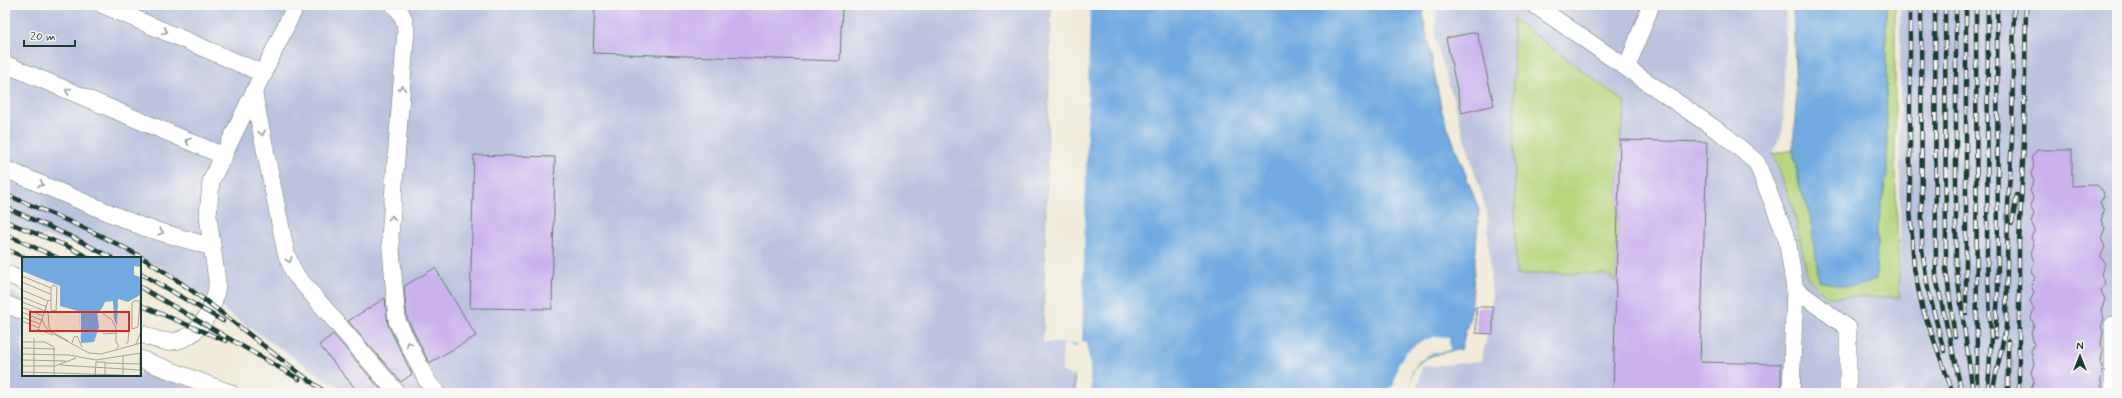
<svg xmlns="http://www.w3.org/2000/svg" width="2122" height="398" font-family="Mynerve,sans-serif">
<style>
.industrial{fill:#bcc3de}
.green{fill:#b7d67d;stroke:#6b8a58}
.water{fill:#70aae0;stroke:#48748a}
.pier{fill:#f1ebd8}
.building{fill:#cbb2ee}
.lines{fill:none;stroke-linecap:round;stroke-linejoin:round}
.minor-casing{stroke:#687a6d;stroke-width:18}
.minor{stroke:#fff;stroke-width:17}
.rail-casing{stroke:#1f3d34;stroke-width:4.5}
.rail{stroke:#f6f6f2;stroke-width:3;stroke-dasharray:9;stroke-linecap:butt}
.oneway{stroke:#8f9e9a}
.inset-road{fill:none;stroke:#9da596;stroke-width:1}
.view{fill:#d62828;fill-opacity:0.15;stroke:#d62828;stroke-width:2}
.inset-edge{fill:none;stroke:#1f3d34;stroke-width:2}
</style>
<rect width="100%" height="100%" fill="#f6f6f2"/>
<filter id="ink" filterUnits="userSpaceOnUse"><feTurbulence type="fractalNoise" baseFrequency=".025" numOctaves="2"/><feDisplacementMap in="SourceGraphic" scale="8" xChannelSelector="R" yChannelSelector="G"/><feConvolveMatrix kernelMatrix="1 2 1 2 8 2 1 2 1" color-interpolation-filters="sRGB"/></filter>
<filter id="wash" filterUnits="userSpaceOnUse"><feTurbulence type="fractalNoise" baseFrequency=".012" numOctaves="4" result="noise"/><feDisplacementMap in="SourceGraphic" scale="16" xChannelSelector="R" yChannelSelector="G"/><feGaussianBlur stdDeviation="0.9" result="paint"/><feColorMatrix in="noise" values="0 0 0 0 0 0 0 0 0 0 0 0 0 0 0 0 0 1.4 0 .05"/><feComposite in="paint" operator="in"/></filter>
<g filter="url(#wash)">
<rect width="100%" height="100%" fill="#f1ebd8"/>
<!-- industrial -->
<g class="industrial">
<path d="M 5,5 L 1090,5 L 1082,344 L 1063,344 L 1062,371 L 1074,377 L 1074,393 L 346,393 L 159,266 L 140,261 L 140,258 L 128,258 L 5,226 Z"/>
<path d="M 1437,5 L 1786,5 L 1783,129 L 1773,154 L 1827,297 L 1900,297 L 1900,5 L 2117,5 L 2117,393 L 1416,393 L 1422,367 L 1481,361 L 1489,328 L 1492,298 L 1487,213 L 1435,38 Z"/>
<path d="M 5,288 L 23,300 L 23,375 L 140,375 L 140,355 L 228,393 L 5,393 Z"/>
</g>
<!-- green -->
<g class="green">
<path d="M 1886,5 L 1895,5 L 1895,169 L 1900,297 L 1827,297 L 1808,278 L 1793,208 L 1773,154 L 1793,150 L 1800,188 L 1809,210 L 1876,280 L 1877,233 L 1887,173 Z"/>
<path d="M 1513,19 L 1626,103 L 1620,140 L 1616,282 L 1607,274 L 1553,273 L 1516,275 Z"/>
</g>
<!-- water -->
<g class="water">
<path d="M 1051,5 L 1425,5 L 1423,15 L 1442,112 L 1479,210 L 1471,312 L 1461,349 C 1445,353 1421,354 1413,371 C 1410,377 1411,386 1410,393 L 1074,393 L 1074,377 L 1078,352 L 1070,343 L 1043,343 Z"/>
<path d="M 1793,5 L 1886,5 L 1887,173 L 1877,233 L 1876,280 C 1854,290 1841,286 1819,281 L 1809,210 L 1800,188 L 1793,150 L 1796,103 Z"/>
</g>
<!-- pier -->
<g class="pier">
<path d="M 1051,5 L 1090,5 L 1082,342 L 1086,341 L 1090,366 L 1091,393 L 1076,393 L 1074,369 L 1076,353 L 1072,348 L 1079,344 L 1043,343 Z"/>
<path d="M 1434,337 L 1449,338 L 1450,350 L 1430,354 L 1418,362 L 1412,371 L 1410,393 L 1383,393 L 1394,385 L 1398,364 L 1406,352 L 1423,340 Z"/>
</g>
<g id="blocks">
<!-- building -->
<g class="building">
<path d="M 595,5 L 842,6 L 840,61 L 593,53 Z"/>
<path d="M 1477,32 L 1494,105 L 1462,113 L 1446,38 Z"/>
<path d="M 1620,140 L 1707,142 L 1700,362 L 1781,364 L 1781,393 L 1613,393 Z"/>
<path d="M 2037,150 L 2072,150 L 2072,186 L 2097,185 L 2103,191 L 2104,196 L 2100,202 L 2104,211 L 2101,220 L 2105,229 L 2101,238 L 2105,247 L 2101,256 L 2105,264 L 2101,274 L 2105,282 L 2101,291 L 2105,299 L 2101,310 L 2104,318 L 2101,327 L 2103,331 L 2101,345 L 2103,349 L 2101,363 L 2103,366 L 2101,381 L 2103,393 L 2029,393 L 2034,381 L 2031,373 L 2034,363 L 2031,351 L 2034,344 L 2031,333 L 2034,325 L 2031,318 L 2034,309 L 2030,301 L 2034,293 L 2031,285 L 2035,278 L 2031,272 L 2034,262 L 2031,253 L 2034,245 L 2031,237 L 2035,230 L 2031,222 L 2034,214 L 2030,206 L 2033,198 L 2030,190 L 2034,182 L 2031,174 L 2034,166 L 2031,158 Z"/>
<path d="M 474,155 L 555,157 L 552,309 L 470,308 Z"/>
<path d="M 435,268 L 476,336 L 429,363 L 407,318 L 404,286 Z"/>
<path d="M 385,298 L 388,325 L 412,374 L 401,382 L 348,321 Z"/>
<path d="M 1476,307 L 1493,307 L 1493,334 L 1476,333 Z"/>
<path d="M 333,334 L 384,393 L 359,393 L 319,345 Z"/>
</g>
</g>
</g>
<g filter="url(#ink)">
<use href="#blocks" fill-opacity="0" stroke="#687a6d" stroke-width="1"/>
<g class="lines">
<defs>
<g id="minor">
<path d="M 103,5 L 264,74"/>
<path d="M 394,5 C 402,12 405,20 406,30 L 390,237 L 397,321 L 426,379 L 436,393"/>
<path d="M 1535,5 L 1727,137 L 1757,163 L 1787,239 L 1795,289 L 1848,328 L 1848,393"/>
<path d="M 5,64 L 224,156"/>
<path d="M 1627,67 L 1651,5"/>
<path d="M 254,95 L 286,253 L 294,273 L 397,393"/>
<path d="M 5,169 L 143,227 L 212,247"/>
<path d="M 5,273 L 23,281"/>
<path d="M 5,304 L 23,311"/>
<path d="M 140,333 C 147,336 155,340 163,341 C 195,346 217,309 217,281 L 208,216 L 211,181 L 296,5"/>
<path d="M 140,359 L 230,393"/>
<path d="M 1791,393 L 1795,289"/>
<path d="M 2113,393 L 2113,325"/>
</g>
</defs>
<!-- minor casing -->
<use href="#minor" class="minor-casing"/>
<!-- minor -->
<use href="#minor" class="minor"/>
<defs>
<g id="rail">
<path d="M 1910,5 L 1910,206 L 1914,268 L 1922,307 L 1953,393"/>
<path d="M 1921,5 L 1922,249 L 1928,289 L 1944,351"/>
<path d="M 1935,5 L 1936,278 L 1962,393"/>
<path d="M 1945,5 L 1946,269 L 1955,337"/>
<path d="M 1956,5 L 1956,266 L 1973,393"/>
<path d="M 1976,5 L 1977,391"/>
<path d="M 1988,5 L 1987,258 L 1991,337 L 1988,391"/>
<path d="M 5,194 C 51,214 98,232 141,257 C 188,285 231,320 274,354"/>
<path d="M 5,207 L 74,238 L 112,258"/>
<path d="M 5,221 L 69,247 L 89,258"/>
<path d="M 2012,223 L 2017,195"/>
<path d="M 5,234 L 58,258"/>
<path d="M 5,249 L 27,258"/>
<path d="M 140,273 L 223,321"/>
<path d="M 140,287 L 299,379"/>
<path d="M 140,305 L 226,341"/>
<path d="M 1966,313 L 1966,5"/>
<path d="M 1995,337 L 1998,294 L 1997,5"/>
<path d="M 2008,341 L 2008,393"/>
<path d="M 270,351 L 326,393"/>
<path d="M 1992,393 L 2006,327 L 2008,206 L 2012,139 L 2014,5"/>
<path d="M 2019,393 L 2019,244 L 2024,141 L 2026,5"/>
</g>
</defs>
<!-- rail casing -->
<use href="#rail" class="rail-casing"/>
<!-- rail -->
<use href="#rail" class="rail"/>
</g>
<!-- one-way arrows -->
<defs><path id="oneway-chevron" d="M-2-3.5L2.5 0L-2 3.5" fill="none" stroke-width="1.6" stroke-linecap="round" stroke-linejoin="round"/></defs>
<g class="oneway">
<use href="#oneway-chevron" transform="translate(165 31) rotate(23)"/>
<use href="#oneway-chevron" transform="translate(402 88) rotate(-86)"/>
<use href="#oneway-chevron" transform="translate(68 91) rotate(-157)"/>
<use href="#oneway-chevron" transform="translate(262 133) rotate(78)"/>
<use href="#oneway-chevron" transform="translate(188 141) rotate(-157)"/>
<use href="#oneway-chevron" transform="translate(41 184) rotate(23)"/>
<use href="#oneway-chevron" transform="translate(392 218) rotate(-86)"/>
<use href="#oneway-chevron" transform="translate(161 232) rotate(16)"/>
<use href="#oneway-chevron" transform="translate(289 260) rotate(69)"/>
<use href="#oneway-chevron" transform="translate(409 344) rotate(-117)"/>
</g>
</g>
<!-- overview -->
<g transform="translate(22 257)">
<rect width="119" height="119" fill="#f1ebd8"/>
<path d="M 0,0 L 119,0 L 119,10 L 112,9 L 112,18 L 118,20 L 118,38 L 106,45 L 96,42 L 95,69 L 92,62 L 91,44 L 83,45 L 79,53 L 75,55 L 77,70 L 72,85 L 59,86 L 57,55 L 37,49 L 37,29 L 0,14 Z" fill="#70aae0"/>
<path d="M 26,24 L 38,29 L 38,49 L 59,55 L 59,86 L 57,55 L 49,55 L 36,50 L 36,30 Z" fill="#f1ebd8"/>
<path class="inset-road" d="M 0,19 L 29,31 L 29,43 L 26,44 L 17,71 L 0,64M 0,25 L 28,37M 0,33 L 26,44M 0,40 L 25,50M 29,43 L 29,53 L 34,54 L 35,30 L 31,28 L 29,31M 118,44 L 116,70 L 110,72 L 110,46 L 112,44 L 119,44M 0,45 L 26,55 L 27,70 L 30,76 L 67,96 L 79,97 L 119,86M 0,50 L 21,59M 76,53 L 90,63 L 94,71 L 94,85 L 97,89 L 94,92M 0,55 L 19,63M 0,60 L 18,67M 20,61 L 22,68 L 29,76M 15,72 L 31,78M 29,74 L 46,84M 81,77 L 94,76M 0,85 L 23,85 L 32,90 L 32,119M 50,86 L 52,80 L 55,79 L 60,90M 104,87 L 106,85 L 107,70M 114,87 L 119,74M 0,91 L 33,92M 118,96 L 118,119M 0,97 L 47,98 L 74,103 L 119,96M 101,99 L 101,119M 0,103 L 44,104M 83,106 L 118,107M 38,108 L 118,113M 0,109 L 33,109 L 54,101M 0,115 L 101,118M 12,119 L 12,81M 73,119 L 74,105 L 83,105 L 83,119"/>
<path class="view" d="M 8,55 L 107,55 L 107,74 L 8,74 Z"/>
<rect width="119" height="119" class="inset-edge"/>
</g>
<!-- margin -->
<rect width="2122" height="398" fill="none" stroke="#f6f6f2" stroke-width="20"/>
<!-- north arrow -->
<g transform="translate(2080 356)" stroke="#f6f6f2" stroke-width="3" paint-order="stroke">
<path d="M0-3L7 15L0 10L-7 15Z" fill="#1f3d34"/>
<text y="-6" font-size="11" font-weight="bold" text-anchor="middle" fill="#1f3d34">N</text>
</g>
<!-- scale -->
<path d="M24 40v6h51v-6" fill="none" stroke="#1f3d34" stroke-width="2"/>
<text x="30" y="40" font-size="12" fill="#1f3d34" stroke="#f6f6f2" stroke-width="3" paint-order="stroke">20 m</text>
</svg>
